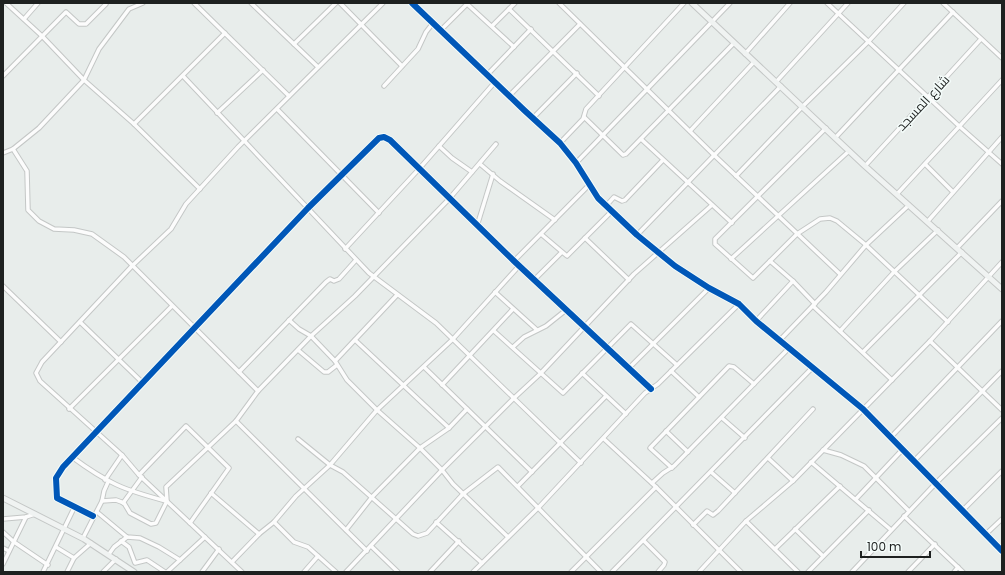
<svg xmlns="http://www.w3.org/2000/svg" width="1005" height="575" font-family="Poppins,Cairo,sans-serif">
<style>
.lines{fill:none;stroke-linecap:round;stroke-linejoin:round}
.street-casing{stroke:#c4c7c6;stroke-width:5.5}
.secondary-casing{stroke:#c4c7c6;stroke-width:7}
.street{stroke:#fcfcfc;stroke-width:3.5}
.secondary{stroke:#f0f3f2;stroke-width:5}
.cycleway-casing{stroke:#f4fcfa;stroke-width:8}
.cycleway{stroke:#0057b8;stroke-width:6}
.labels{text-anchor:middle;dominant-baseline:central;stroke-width:3;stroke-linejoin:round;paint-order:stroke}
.street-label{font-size:13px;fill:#1e2120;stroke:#f4fcfa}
</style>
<rect width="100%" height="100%" fill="#e8edeb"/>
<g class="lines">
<defs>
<g id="street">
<path d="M 6,3 L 42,36 L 84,80 L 134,124 L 200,189"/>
<path d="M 194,3 L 289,96"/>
<path d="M 251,3 L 318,67"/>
<path d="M 340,3 L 402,66"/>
<path d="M 412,3 L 524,110 L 560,143 L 576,163 L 598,198 L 637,235 L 675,266 L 709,288 L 739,304 L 756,321 L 863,409 L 1002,551"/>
<path d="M 466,3 L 514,47"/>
<path d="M 559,3 L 715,156 L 840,274"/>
<path d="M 827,3 L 959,126 L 1002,164"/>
<path d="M 943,3 L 1002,58"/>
<path d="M 509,9 L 599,96"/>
<path d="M 24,19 L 38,3"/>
<path d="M 492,26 L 515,3"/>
<path d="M 440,31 L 468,3"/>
<path d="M 294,44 L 336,3"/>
<path d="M 745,54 L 790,3"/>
<path d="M 487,75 L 531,29"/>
<path d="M 3,76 L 66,12 L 79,24 L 86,24 L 106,4 L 105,3"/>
<path d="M 183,76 L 369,273 L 436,323 L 581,463"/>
<path d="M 776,82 L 848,3"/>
<path d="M 384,86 L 418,49 L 426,32 L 433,23"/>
<path d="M 509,96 L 580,24"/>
<path d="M 277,109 L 379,213"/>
<path d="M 217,113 L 263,70"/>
<path d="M 584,117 L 623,155 L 626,154 L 734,43"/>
<path d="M 533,118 L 577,73"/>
<path d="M 134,124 L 225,33"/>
<path d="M 826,128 L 715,239 L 715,244 L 753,278 L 797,234 L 820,219 L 830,218 L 837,221 L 866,245 L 948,322"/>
<path d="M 690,131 L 754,62"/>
<path d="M 836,137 L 953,12"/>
<path d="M 641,139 L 732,223"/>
<path d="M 560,143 L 583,119 L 586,109 L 684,3"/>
<path d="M 439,146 L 452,158 L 472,172"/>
<path d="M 13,149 L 27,171 L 28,210 L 39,221 L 54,229 L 74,230 L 92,234 L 124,257 L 258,391"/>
<path d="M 3,153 L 13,149 L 39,128 L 84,80 L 99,49 L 129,9 L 143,3"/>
<path d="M 576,163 L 730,3"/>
<path d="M 480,164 L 500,181 L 555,220"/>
<path d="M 925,164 L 953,192"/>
<path d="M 865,166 L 981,39"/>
<path d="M 736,176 L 803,106 L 869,41 L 904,3"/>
<path d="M 897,194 L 1002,80"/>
<path d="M 606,206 L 614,197 L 622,201 L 625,200 L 663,160"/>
<path d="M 928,221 L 1002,137"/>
<path d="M 477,226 L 493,174"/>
<path d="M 541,234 L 567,256 L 612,211"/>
<path d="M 637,235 L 781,86"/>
<path d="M 585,238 L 629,280"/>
<path d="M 958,247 L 1002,201"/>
<path d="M 345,249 L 419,169 L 495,82"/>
<path d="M 731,259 L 849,151"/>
<path d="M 514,261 L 589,185"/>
<path d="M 770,261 L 793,281 L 815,304"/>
<path d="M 534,280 L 561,253"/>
<path d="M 3,286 L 61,342"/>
<path d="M 495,292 L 537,330"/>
<path d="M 813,306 L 892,380"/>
<path d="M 289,320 L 299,329 L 311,336 L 335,361 L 347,380 L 377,410 L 420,448 L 442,470 L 453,484 L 508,537"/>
<path d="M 756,321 L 793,281"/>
<path d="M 80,322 L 143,383"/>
<path d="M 494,331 L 563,393 L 631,324 L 677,365"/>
<path d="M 840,331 L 894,272 L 938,230"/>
<path d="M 355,340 L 449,428"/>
<path d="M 780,340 L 826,292 L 866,245 L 909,205"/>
<path d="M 930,341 L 1002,410"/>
<path d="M 513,347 L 524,337 L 546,326 L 566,310"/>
<path d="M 298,350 L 324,372 L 328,372 L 337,365"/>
<path d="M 863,352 L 962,252"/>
<path d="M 335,361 L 397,295"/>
<path d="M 424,367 L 532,472"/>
<path d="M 629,368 L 709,288"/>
<path d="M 671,371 L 699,397"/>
<path d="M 239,372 L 326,282 L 330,279 L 334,281 L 339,279 L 356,260"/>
<path d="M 582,373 L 626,414"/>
<path d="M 442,385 L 513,309"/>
<path d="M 69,409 L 172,306"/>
<path d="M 722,418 L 745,438"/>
<path d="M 236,421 L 367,551"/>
<path d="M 666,431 L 688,452"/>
<path d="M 891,437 L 1002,321"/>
<path d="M 298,439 L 330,465 L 343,472 L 413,534 L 418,536 L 427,533 L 463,494 L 498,467 L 601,572"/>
<path d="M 604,439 L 656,487 L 741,572"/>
<path d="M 823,450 L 841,455 L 864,466 L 909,511"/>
<path d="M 72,457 C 107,483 124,490 166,501"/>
<path d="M 768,458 L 793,481"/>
<path d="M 914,461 L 1002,371"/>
<path d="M 811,462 L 890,529"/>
<path d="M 672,468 L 650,448 L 729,366 L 734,367 L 754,384"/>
<path d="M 711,472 L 735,493"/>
<path d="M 139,475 L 186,426 L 229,468 L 190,523"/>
<path d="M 105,480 L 122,455"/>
<path d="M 652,483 L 663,473 L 674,466 L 789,348"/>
<path d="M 518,486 L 606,396"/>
<path d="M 211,493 L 259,534"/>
<path d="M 856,499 L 903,449"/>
<path d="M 102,501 L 116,500 L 124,503 L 130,513 L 151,524 L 156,523 L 167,501 L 166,487 L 236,421 L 258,391 L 311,336 L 355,296 L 449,199 L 496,144"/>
<path d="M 123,503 L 142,477"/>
<path d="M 962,511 L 1002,471"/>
<path d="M 97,512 L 127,537 L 140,538 L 159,547 L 180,560"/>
<path d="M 93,516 L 57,498 L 56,478 L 63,467 L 308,208 L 379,138 L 384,137 L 390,140 L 514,261 L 651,389"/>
<path d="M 904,516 L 963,572"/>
<path d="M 3,519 L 26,517 L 35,514"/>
<path d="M 746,521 L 798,572"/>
<path d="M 274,522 L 294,542 L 308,547 L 336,572"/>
<path d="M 436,522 L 482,563"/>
<path d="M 693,525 L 707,511 L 713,515 L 718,511 L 813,409"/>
<path d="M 795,529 L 823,556"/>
<path d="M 346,530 L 372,497 L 420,448 L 449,428 L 467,409"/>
<path d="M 3,532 L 14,542 L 48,565"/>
<path d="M 986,534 L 1002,519"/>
<path d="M 83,538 L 102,501 L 104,491 L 108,482"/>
<path d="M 121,541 L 129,547 L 135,563 L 147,560 L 165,572"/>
<path d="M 644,541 L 665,562 L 664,565 L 658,572"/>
<path d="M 371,546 L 398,572"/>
<path d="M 56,547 L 74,558"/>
<path d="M 3,548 L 9,551"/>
<path d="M 775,549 L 840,486"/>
<path d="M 109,554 L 114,547 L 127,537"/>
<path d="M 232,562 L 259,534 L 274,522 L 296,496 L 330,465 L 377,410 L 453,339 L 519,266"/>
<path d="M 3,564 L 26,517"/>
<path d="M 43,572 L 74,508"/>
<path d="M 67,572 L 74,558 L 91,543"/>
<path d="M 103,572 L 116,559"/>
<path d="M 167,572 L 205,537"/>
<path d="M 202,572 L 219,549"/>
<path d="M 242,572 L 139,475 L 122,455 L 40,381 L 36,373 L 42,362 L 132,266 L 171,229 L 186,204 L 238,147 L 383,3"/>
<path d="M 304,572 L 318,556"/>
<path d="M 346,572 L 442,470 L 513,399 L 540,374 L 634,274 L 712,205"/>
<path d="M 430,572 L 459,541"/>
<path d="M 473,572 L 539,507 L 645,393 L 658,384 L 739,304"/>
<path d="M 571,572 L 656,487"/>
<path d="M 612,572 L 813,367"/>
<path d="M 699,572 L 746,521 L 793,481 L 930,341 L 1002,262"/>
<path d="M 808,572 L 869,510"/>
<path d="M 852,572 L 936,483 L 1002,418"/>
<path d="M 908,572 L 935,544"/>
<path d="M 954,572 L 958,567"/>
</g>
<g id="secondary">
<path d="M 692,3 L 865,166 L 1002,289"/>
<path d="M 3,498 L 84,539 L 134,572"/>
</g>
</defs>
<!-- street casing -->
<use href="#street" class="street-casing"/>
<!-- secondary casing -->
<use href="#secondary" class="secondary-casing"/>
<!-- street -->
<use href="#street" class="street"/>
<!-- secondary -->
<use href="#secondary" class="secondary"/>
<defs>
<g id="cycleway">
<path d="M 412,3 L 524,110 L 560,143 L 576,163 L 598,198 L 637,235 L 675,266 L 709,288 L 739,304 L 756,321 L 863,409 L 1002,551"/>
<path d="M 93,516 L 57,498 L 56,478 L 63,467 L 308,208 L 379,138 L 384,137 L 390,140 L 514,261 L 651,389"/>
</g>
</defs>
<!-- cycleway casing -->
<use href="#cycleway" class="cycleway-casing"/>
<!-- cycleway -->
<use href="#cycleway" class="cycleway"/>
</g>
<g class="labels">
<!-- street labels -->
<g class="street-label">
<text transform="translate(923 103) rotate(-47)">شارع المسجد</text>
</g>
</g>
<!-- border -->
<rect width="1005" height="575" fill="none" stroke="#1e2120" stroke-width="8"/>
<!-- scale -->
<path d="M861 551v6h69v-6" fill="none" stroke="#1e2120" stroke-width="2"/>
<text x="867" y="551" font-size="12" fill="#1e2120" stroke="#f4fcfa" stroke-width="3" paint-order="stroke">100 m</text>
</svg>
